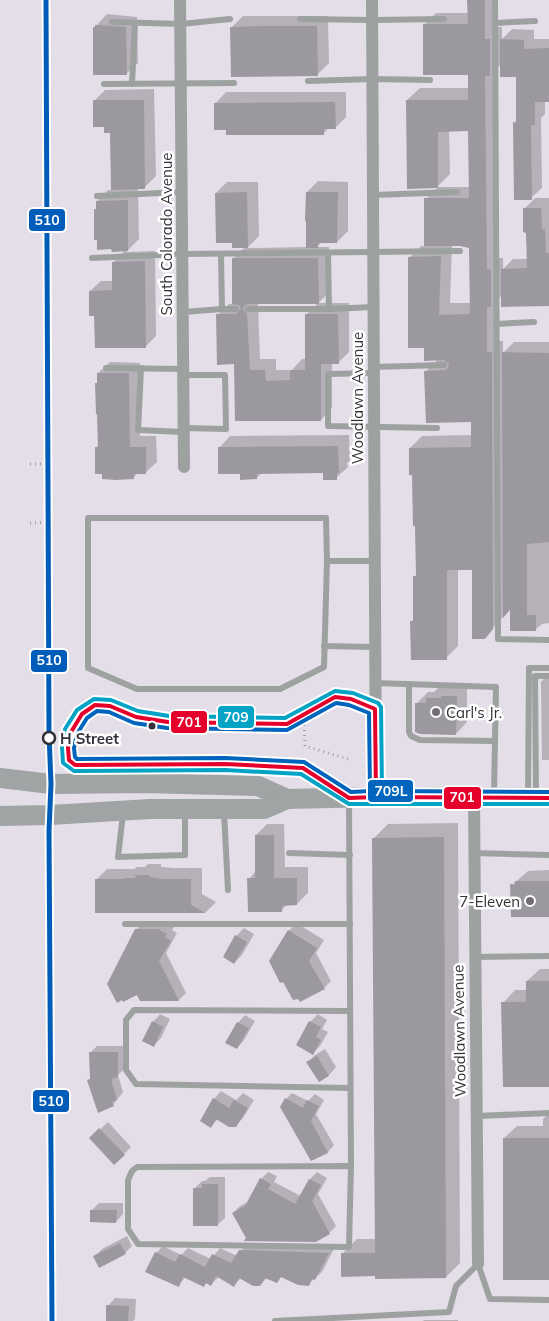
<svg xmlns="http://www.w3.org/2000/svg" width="549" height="1321" font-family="Mulish,sans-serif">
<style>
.shadow{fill:#0003;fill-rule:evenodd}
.building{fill:#9c989f}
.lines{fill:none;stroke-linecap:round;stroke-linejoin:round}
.path{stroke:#9fa1a2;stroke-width:3;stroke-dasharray:1 4;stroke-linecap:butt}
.lane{stroke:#9da2a1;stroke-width:6}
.street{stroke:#9da2a1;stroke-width:12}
.primary{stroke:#a0a4a4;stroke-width:20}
.bus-1-casing{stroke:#fff;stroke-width:8}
.bus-2-casing{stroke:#fff;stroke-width:8}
.bus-3-casing{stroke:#fff;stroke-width:8}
.bus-1{stroke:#e4002b;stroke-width:4}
.bus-2{stroke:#03a3c6;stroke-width:4}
.bus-3{stroke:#0065bd;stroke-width:4}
.rail-1-casing{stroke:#fff;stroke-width:9}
.rail-1{stroke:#005cb9;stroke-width:5}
.poi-dot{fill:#726d75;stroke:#fff;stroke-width:2}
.bus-dot{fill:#343037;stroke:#fff;stroke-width:2}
.stop-dot{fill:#fff;stroke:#343037;stroke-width:2.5}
.labels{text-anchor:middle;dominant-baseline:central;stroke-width:5;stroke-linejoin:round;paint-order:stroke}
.street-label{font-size:15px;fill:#343037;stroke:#fff}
.poi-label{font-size:15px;fill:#343037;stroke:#fff;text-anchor:start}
.stop-label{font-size:15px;font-weight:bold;fill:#343037;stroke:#fff;text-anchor:start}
.line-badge{stroke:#fff;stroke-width:2}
.badge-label{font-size:14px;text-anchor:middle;font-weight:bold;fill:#fff}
</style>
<rect width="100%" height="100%" fill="#e4dee8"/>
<!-- shadow -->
<g class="shadow">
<path d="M 469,0 L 496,0 L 496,27 L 502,27 L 502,39 L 512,29 L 534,30 L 534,39 L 549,39 L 549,101 L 545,101 L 545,114 L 541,118 L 542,188 L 531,198 L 514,123 L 517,120 L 517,76 L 502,63 L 497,68 L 498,258 L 503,258 L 503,269 L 513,259 L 528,259 L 524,209 L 535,198 L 549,198 L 549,305 L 503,294 L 499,298 L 499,341 L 503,341 L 503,353 L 514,342 L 549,342 L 549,623 L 542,624 L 535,630 L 511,608 L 484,638 L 473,569 L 458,569 L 458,646 L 446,658 L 412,621 L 415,618 L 415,577 L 417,574 L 414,473 L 410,448 L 422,436 L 472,435 L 472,421 L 426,371 L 438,359 L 425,346 L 409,258 L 421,246 L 426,246 L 426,199 L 438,187 L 470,187 L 470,130 L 449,130 L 450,174 L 438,186 L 407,100 L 420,88 L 469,88 L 469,73 L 424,25 L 436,13 L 469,13 ZM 452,245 L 471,247 L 471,303 L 450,303 Z"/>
<path d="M 107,14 L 137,17 L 138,63 L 126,74 L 94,28 Z"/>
<path d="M 243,16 L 328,16 L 329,63 L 318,74 L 232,27 Z"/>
<path d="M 154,89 L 156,176 L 144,188 L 138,188 L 139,239 L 126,252 L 155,251 L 156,336 L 145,347 L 96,315 L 90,291 L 101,281 L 113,281 L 113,263 L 125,250 L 95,210 L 97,208 L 97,201 L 108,190 L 112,190 L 112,131 L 105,126 L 94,101 L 105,90 Z"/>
<path d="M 226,92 L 346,92 L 346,117 L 335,128 L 329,128 L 324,133 L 227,129 L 215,104 Z"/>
<path d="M 318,181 L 348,182 L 348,231 L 337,242 L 322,242 L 317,247 L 329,247 L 330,292 L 318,303 L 349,303 L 349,352 L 338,363 L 332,363 L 332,408 L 321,420 L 235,363 L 217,315 L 229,304 L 234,304 L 233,259 L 245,247 L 233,241 L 216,193 L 227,182 L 258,182 L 259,236 L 247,248 L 307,247 L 307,192 ZM 258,303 L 318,303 L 306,315 L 306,359 L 302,359 L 292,370 L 276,370 L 276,359 L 260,359 Z"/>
<path d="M 110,362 L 140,363 L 140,436 L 156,436 L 157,462 L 145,473 L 138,473 L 133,478 L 103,473 L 96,448 L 99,444 L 98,373 Z"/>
<path d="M 349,435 L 350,461 L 347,463 L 348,467 L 336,478 L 325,472 L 262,472 L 257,478 L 242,473 L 219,448 L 230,436 Z"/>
<path d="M 549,674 L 549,760 L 542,760 L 541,682 Z"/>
<path d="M 467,686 L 467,722 L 456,734 L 417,703 L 428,692 L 434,692 L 439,687 Z"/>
<path d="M 458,823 L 460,1263 L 446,1277 L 342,1254 L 357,1239 L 376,1239 L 374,838 L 388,824 Z"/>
<path d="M 267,824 L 284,824 L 285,867 L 308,867 L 308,893 L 297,904 L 287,904 L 281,911 L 249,879 L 256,871 L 256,835 Z"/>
<path d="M 148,864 L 161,864 L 161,867 L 174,868 L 202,868 L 202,894 L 216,902 L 206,912 L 96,912 L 96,880 L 107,869 L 135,869 L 136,867 L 145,867 Z"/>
<path d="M 549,870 L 549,916 L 512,885 L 528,871 Z"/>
<path d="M 144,922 L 174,927 L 172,930 L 177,933 L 166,953 L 186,993 L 179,1000 L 140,1000 L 137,994 L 136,930 Z"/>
<path d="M 296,923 L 324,940 L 316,953 L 331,981 L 324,988 L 284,980 L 289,931 Z"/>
<path d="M 244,928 L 254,934 L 242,955 L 234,963 L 236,936 Z"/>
<path d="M 540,969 L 549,969 L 549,1086 L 503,1003 L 515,990 L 528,990 L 527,981 Z"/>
<path d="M 160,1014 L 170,1019 L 161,1038 L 153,1046 L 153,1022 Z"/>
<path d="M 318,1014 L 327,1020 L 322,1029 L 328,1032 L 320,1046 L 312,1054 L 310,1022 Z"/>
<path d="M 245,1015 L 255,1021 L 244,1040 L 237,1048 L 238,1023 Z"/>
<path d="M 97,1046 L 124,1046 L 124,1069 L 118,1075 L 123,1092 L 113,1105 L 89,1080 L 91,1078 L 91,1052 Z"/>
<path d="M 325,1049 L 336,1067 L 329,1075 L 319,1080 L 308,1062 L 315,1055 Z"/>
<path d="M 221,1091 L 236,1100 L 243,1093 L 254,1100 L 243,1118 L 235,1126 L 218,1119 L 211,1126 L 214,1099 Z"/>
<path d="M 292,1093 L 308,1101 L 315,1094 L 324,1100 L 316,1114 L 334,1145 L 328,1152 L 312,1160 L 286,1099 Z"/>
<path d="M 549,1113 L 549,1279 L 504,1138 L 517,1126 L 543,1126 L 543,1119 Z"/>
<path d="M 108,1122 L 131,1147 L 114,1164 L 91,1138 Z"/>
<path d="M 268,1172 L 277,1176 L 274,1182 L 301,1196 L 310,1179 L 317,1172 L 327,1178 L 318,1194 L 336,1226 L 329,1233 L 247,1238 L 233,1213 L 240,1206 L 248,1202 L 261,1179 Z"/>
<path d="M 210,1177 L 225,1177 L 225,1218 L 217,1225 L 194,1189 L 202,1181 L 205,1181 Z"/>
<path d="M 99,1203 L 123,1203 L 123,1214 L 116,1222 L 92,1210 Z"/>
<path d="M 127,1236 L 132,1246 L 125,1253 L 94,1257 L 102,1249 Z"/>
<path d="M 247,1244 L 335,1247 L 322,1272 L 308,1284 L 282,1276 L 277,1281 L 267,1278 L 260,1285 L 241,1278 L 234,1285 L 219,1277 L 211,1284 L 207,1282 L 203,1286 L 186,1277 L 178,1285 L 156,1253 L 163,1246 L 181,1255 L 188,1248 L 211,1259 L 220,1248 L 237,1256 Z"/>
<path d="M 115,1298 L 136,1299 L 135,1319 L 133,1321 L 107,1321 L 108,1306 Z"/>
<path d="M 424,1320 L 458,1320 L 458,1321 L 423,1321 Z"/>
</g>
<!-- building -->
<g class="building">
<path d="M 467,0 L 485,0 L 485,39 L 490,39 L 490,76 L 485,76 L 487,270 L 491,269 L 491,307 L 487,307 L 487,352 L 492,352 L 493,629 L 485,639 L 472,639 L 472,570 L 447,570 L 447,660 L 411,660 L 410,621 L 413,621 L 413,576 L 416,576 L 415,526 L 413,526 L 412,475 L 409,475 L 409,448 L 471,447 L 471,422 L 426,423 L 424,371 L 445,370 L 448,368 L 449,364 L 444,360 L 424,361 L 424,348 L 408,348 L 408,257 L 441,256 L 439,315 L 470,314 L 469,248 L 460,246 L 424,246 L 424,198 L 469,198 L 468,131 L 438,132 L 438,188 L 407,189 L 406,100 L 468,100 L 468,75 L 423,75 L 423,24 L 468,24 Z"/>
<path d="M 95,25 L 126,27 L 127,75 L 93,75 L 93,27 L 95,27 Z"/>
<path d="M 262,26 L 317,26 L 318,76 L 231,77 L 230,27 Z"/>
<path d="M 500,39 L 524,40 L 524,49 L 549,48 L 549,102 L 535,102 L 535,125 L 531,125 L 532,200 L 514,200 L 513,122 L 516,123 L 516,77 L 500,77 Z"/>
<path d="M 93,100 L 144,100 L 145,189 L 111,190 L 110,133 L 104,133 L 104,127 L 93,127 Z"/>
<path d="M 335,102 L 336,129 L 324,129 L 324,135 L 226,135 L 226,130 L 214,130 L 214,103 Z"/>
<path d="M 247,192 L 248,248 L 232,248 L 232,243 L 216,243 L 215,193 Z"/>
<path d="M 306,192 L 338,192 L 337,243 L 318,243 L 318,248 L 306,248 L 306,221 L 305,221 Z"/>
<path d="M 128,200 L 128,251 L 112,252 L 111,249 L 97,250 L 97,240 L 94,240 L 94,209 L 96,209 L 96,201 Z"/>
<path d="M 523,208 L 541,208 L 542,229 L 545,229 L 546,253 L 549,253 L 549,306 L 501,307 L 501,269 L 527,268 L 526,233 L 523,232 Z"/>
<path d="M 232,258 L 318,258 L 319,304 L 248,304 L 244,306 L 243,309 L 247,314 L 250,370 L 265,370 L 266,381 L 290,380 L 290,370 L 305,370 L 305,314 L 338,314 L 339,364 L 321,364 L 321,421 L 235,421 L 234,364 L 217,365 L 216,314 L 236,314 L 241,309 L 239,305 L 232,304 Z"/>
<path d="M 145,261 L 146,348 L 95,348 L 94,316 L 89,316 L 89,291 L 112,290 L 112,262 Z"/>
<path d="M 502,352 L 549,353 L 549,542 L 527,544 L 527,615 L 536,615 L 536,631 L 510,631 L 510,610 L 503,618 Z"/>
<path d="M 97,373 L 129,373 L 130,447 L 146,447 L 146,474 L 134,474 L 134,479 L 116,480 L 102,479 L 102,474 L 95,474 L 95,447 L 98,447 L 97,414 L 96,414 L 95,383 L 97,383 Z"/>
<path d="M 338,446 L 339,473 L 337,473 L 337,480 L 323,480 L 323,473 L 257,474 L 257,479 L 240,480 L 240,474 L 218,474 L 218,447 Z"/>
<path d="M 441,696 L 457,696 L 456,735 L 420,734 L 415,732 L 415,703 L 426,703 L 426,698 L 441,698 Z"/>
<path d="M 255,835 L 274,835 L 274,878 L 297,878 L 297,905 L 282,906 L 282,912 L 248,912 L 247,878 L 255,878 Z"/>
<path d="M 444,837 L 446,1278 L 375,1279 L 375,1276 L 341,1277 L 341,1253 L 375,1253 L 372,838 Z"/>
<path d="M 135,875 L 150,875 L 150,877 L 162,879 L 191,879 L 191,905 L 206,913 L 95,913 L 95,879 L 124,879 L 124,878 L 136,878 Z"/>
<path d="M 515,881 L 549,881 L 549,917 L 511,917 L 510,884 L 515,885 Z"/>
<path d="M 135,929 L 158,929 L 167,934 L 165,937 L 171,941 L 159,961 L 179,1001 L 140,1001 L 137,995 L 123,1002 L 122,1000 L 117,1003 L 107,984 Z"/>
<path d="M 288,930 L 317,948 L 309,961 L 325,989 L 300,1002 L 298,999 L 293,1000 L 283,982 L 280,983 L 269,961 Z"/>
<path d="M 235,935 L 247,942 L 234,964 L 223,957 Z"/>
<path d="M 526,981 L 549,981 L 549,1087 L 503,1087 L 501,1002 L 526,1002 Z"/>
<path d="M 152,1021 L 163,1027 L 154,1047 L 142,1041 Z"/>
<path d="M 309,1021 L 321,1027 L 316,1037 L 321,1040 L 313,1055 L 296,1045 Z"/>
<path d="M 237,1022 L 249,1028 L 237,1049 L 225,1043 Z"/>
<path d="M 89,1052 L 118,1052 L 118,1077 L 111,1079 L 117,1100 L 112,1102 L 114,1106 L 98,1113 L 87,1080 L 90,1079 Z"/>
<path d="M 317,1056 L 329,1076 L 319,1082 L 306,1062 Z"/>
<path d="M 213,1098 L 229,1108 L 234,1100 L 248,1108 L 236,1127 L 229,1127 L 216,1119 L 211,1128 L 200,1121 Z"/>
<path d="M 285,1098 L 303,1108 L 307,1100 L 319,1106 L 311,1121 L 328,1153 L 311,1161 L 280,1107 Z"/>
<path d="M 99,1128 L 125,1155 L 114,1165 L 89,1138 Z"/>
<rect x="503" y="1138" width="46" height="142"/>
<path d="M 260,1178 L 271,1184 L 268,1189 L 295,1204 L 309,1179 L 321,1185 L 312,1201 L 330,1234 L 316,1242 L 244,1241 L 246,1238 L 232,1213 L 245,1206 Z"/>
<path d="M 202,1184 L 218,1184 L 218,1226 L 193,1226 L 193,1188 L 202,1188 Z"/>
<path d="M 90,1210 L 117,1210 L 116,1223 L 90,1222 Z"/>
<path d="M 120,1243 L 126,1254 L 99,1268 L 93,1256 Z"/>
<path d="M 239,1250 L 329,1253 L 315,1280 L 312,1279 L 309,1286 L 298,1285 L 281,1277 L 277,1283 L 265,1278 L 260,1286 L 253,1286 L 239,1278 L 234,1287 L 216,1276 L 211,1286 L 206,1283 L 204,1287 L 183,1277 L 179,1287 L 145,1272 L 155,1252 L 175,1262 L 180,1254 L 205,1267 L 212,1254 L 231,1263 Z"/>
<path d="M 106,1305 L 129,1306 L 128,1321 L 106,1321 Z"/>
</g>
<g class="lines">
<!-- path -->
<g class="path">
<path d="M 30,464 L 51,464"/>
<path d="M 30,523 L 52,522"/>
<path d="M 30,671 L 52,670"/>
<path d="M 304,725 L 305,746 L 351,760"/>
</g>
<!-- lane -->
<g class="lane">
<path d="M 495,0 L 498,639 L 549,640"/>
<path d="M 300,19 L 372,20 L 444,19"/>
<path d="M 112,22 L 181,24 L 230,19"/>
<path d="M 495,23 L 535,21"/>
<path d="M 308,81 L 372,79 L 430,80"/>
<path d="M 104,84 L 234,83"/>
<path d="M 132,84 L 135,23"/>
<path d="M 373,195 L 457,192"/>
<path d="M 97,196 L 182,192"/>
<path d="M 328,253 L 329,309 L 373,307"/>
<path d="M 92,258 L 182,254 L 460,251"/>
<path d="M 222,309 L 236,309"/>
<path d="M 248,309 L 329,309"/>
<path d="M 183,312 L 222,309 L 221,254"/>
<path d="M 496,324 L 534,322"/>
<path d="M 373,367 L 444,365"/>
<path d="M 106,368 L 183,369"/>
<path d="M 141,368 L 138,430 L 184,432"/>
<path d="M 373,373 L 328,374 L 328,426 L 437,428"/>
<path d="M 183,375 L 225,375 L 226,429 L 184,428"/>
<path d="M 327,561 L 324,667 L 280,689 L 137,689 L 88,668 L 88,518 L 326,518 L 327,561 L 374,561"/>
<path d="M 324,646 L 375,647"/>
<path d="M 375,683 L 496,687 L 494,794"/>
<path d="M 409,684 L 409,732 L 411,736 L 420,740 L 495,741"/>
<path d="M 340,792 L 303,768 L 225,764 L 75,765 L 69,760 L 68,748 L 71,732 L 82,714 L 95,705 L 110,706 L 136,717 L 168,722 L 287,724 L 335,697 L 351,699 L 375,709"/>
<path d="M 528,794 L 529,668 L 549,668"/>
<path d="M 536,796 L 535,676 L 549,676"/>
<path d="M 349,800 L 351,1166"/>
<path d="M 224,812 L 228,890"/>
<path d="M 123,814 L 118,857 L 185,855 L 185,812"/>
<path d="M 289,853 L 350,855"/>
<path d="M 474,853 L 549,855"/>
<path d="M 125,924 L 350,924"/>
<path d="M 474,957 L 549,956"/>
<path d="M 350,1011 L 134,1010 L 126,1020 L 126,1070 L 136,1084 L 350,1088"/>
<path d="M 477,1116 L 549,1113"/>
<path d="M 351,1166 L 349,1247 L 138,1244 L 128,1229 L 128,1180 L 132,1171 L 137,1167 Z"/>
<path d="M 275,1321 L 449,1312 L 456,1286 L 478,1264 L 490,1299 L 549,1300"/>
</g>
<!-- street -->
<g class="street">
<path d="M 180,0 L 184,467"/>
<path d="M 372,0 L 376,797"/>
<path d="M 474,798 L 478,1264"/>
</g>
<!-- primary -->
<g class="primary">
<path d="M 0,778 L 51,784 L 144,783 L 258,786 L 287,799"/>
<path d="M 0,816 L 50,815 L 150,809 L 264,809 L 287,799 L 376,797 L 549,798"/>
</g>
<defs>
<g id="bus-1">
<path d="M 335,697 L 351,699 L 375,709 L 376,797 L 349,798 L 303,768 L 225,764 L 75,765 L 69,760 L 68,748 L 71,732 L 82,714 L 95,705 L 110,706 L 136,717 L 168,722 L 287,724 Z"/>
<path d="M 376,797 L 549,798"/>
</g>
<path id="bus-2" d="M 382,791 L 381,707 L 378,703 L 353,693 L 335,691 L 285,718 L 169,716 L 138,711 L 111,700 L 94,699 L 77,710 L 65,729 L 62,747 L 63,763 L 74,771 L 225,770 L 301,774 L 349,804 L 549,804"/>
<g id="bus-3">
<path d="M 336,703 L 349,705 L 369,713 L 370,791 L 351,792 L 304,762 L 225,758 L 77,759 L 75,757 L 74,748 L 77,734 L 87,718 L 97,711 L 109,712 L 134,723 L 167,728 L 287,730 Z"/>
<path d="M 382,791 L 549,792"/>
</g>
</defs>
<!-- bus-1 casing -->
<use href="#bus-1" class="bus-1-casing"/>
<!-- bus-2 casing -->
<use href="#bus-2" class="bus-2-casing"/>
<!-- bus-3 casing -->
<use href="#bus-3" class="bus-3-casing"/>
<!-- bus-1 -->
<use href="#bus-1" class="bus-1"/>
<!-- bus-2 -->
<use href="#bus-2" class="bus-2"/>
<!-- bus-3 -->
<use href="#bus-3" class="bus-3"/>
<defs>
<path id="rail-1" d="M 46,0 L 49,734 L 51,784 L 49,831 L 52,1321"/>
</defs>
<!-- rail-1 casing -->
<use href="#rail-1" class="rail-1-casing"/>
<!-- rail-1 -->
<use href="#rail-1" class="rail-1"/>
</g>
<!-- markers -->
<g class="poi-dot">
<circle cx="436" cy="712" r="5"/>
<circle cx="530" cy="901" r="5"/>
</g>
<circle class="bus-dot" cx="152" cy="726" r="4.5"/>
<circle class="stop-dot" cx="49" cy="738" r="6"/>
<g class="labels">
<!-- street labels -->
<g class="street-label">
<text transform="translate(166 234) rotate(-90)">South Colorado Avenue</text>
<text transform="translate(357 398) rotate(-90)">Woodlawn Avenue</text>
<text transform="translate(459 1031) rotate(-91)">Woodlawn Avenue</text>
</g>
<!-- poi labels -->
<g class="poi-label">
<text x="446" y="712">Carl's Jr.</text>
<text x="520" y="901" text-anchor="end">7-Eleven</text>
</g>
<!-- stop labels -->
<g class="stop-label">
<text x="60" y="738">H Street</text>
</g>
</g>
<g class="line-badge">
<rect x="28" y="208" width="38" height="24" rx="5" fill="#005cb9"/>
<rect x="30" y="649" width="38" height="24" rx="5" fill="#005cb9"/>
<rect x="217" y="705" width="38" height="24" rx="5" fill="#03a3c6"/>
<rect x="170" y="710" width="38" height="24" rx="5" fill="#e4002b"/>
<rect x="367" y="779" width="47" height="24" rx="5" fill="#0065bd"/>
<rect x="443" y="786" width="39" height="24" rx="5" fill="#e4002b"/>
<rect x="32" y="1089" width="38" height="24" rx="5" fill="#005cb9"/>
</g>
<g class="badge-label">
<text x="47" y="225">510</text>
<text x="49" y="665">510</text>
<text x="236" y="722">709</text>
<text x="189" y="727">701</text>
<text x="391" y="796">709L</text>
<text x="462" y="802">701</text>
<text x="51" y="1106">510</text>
</g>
</svg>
